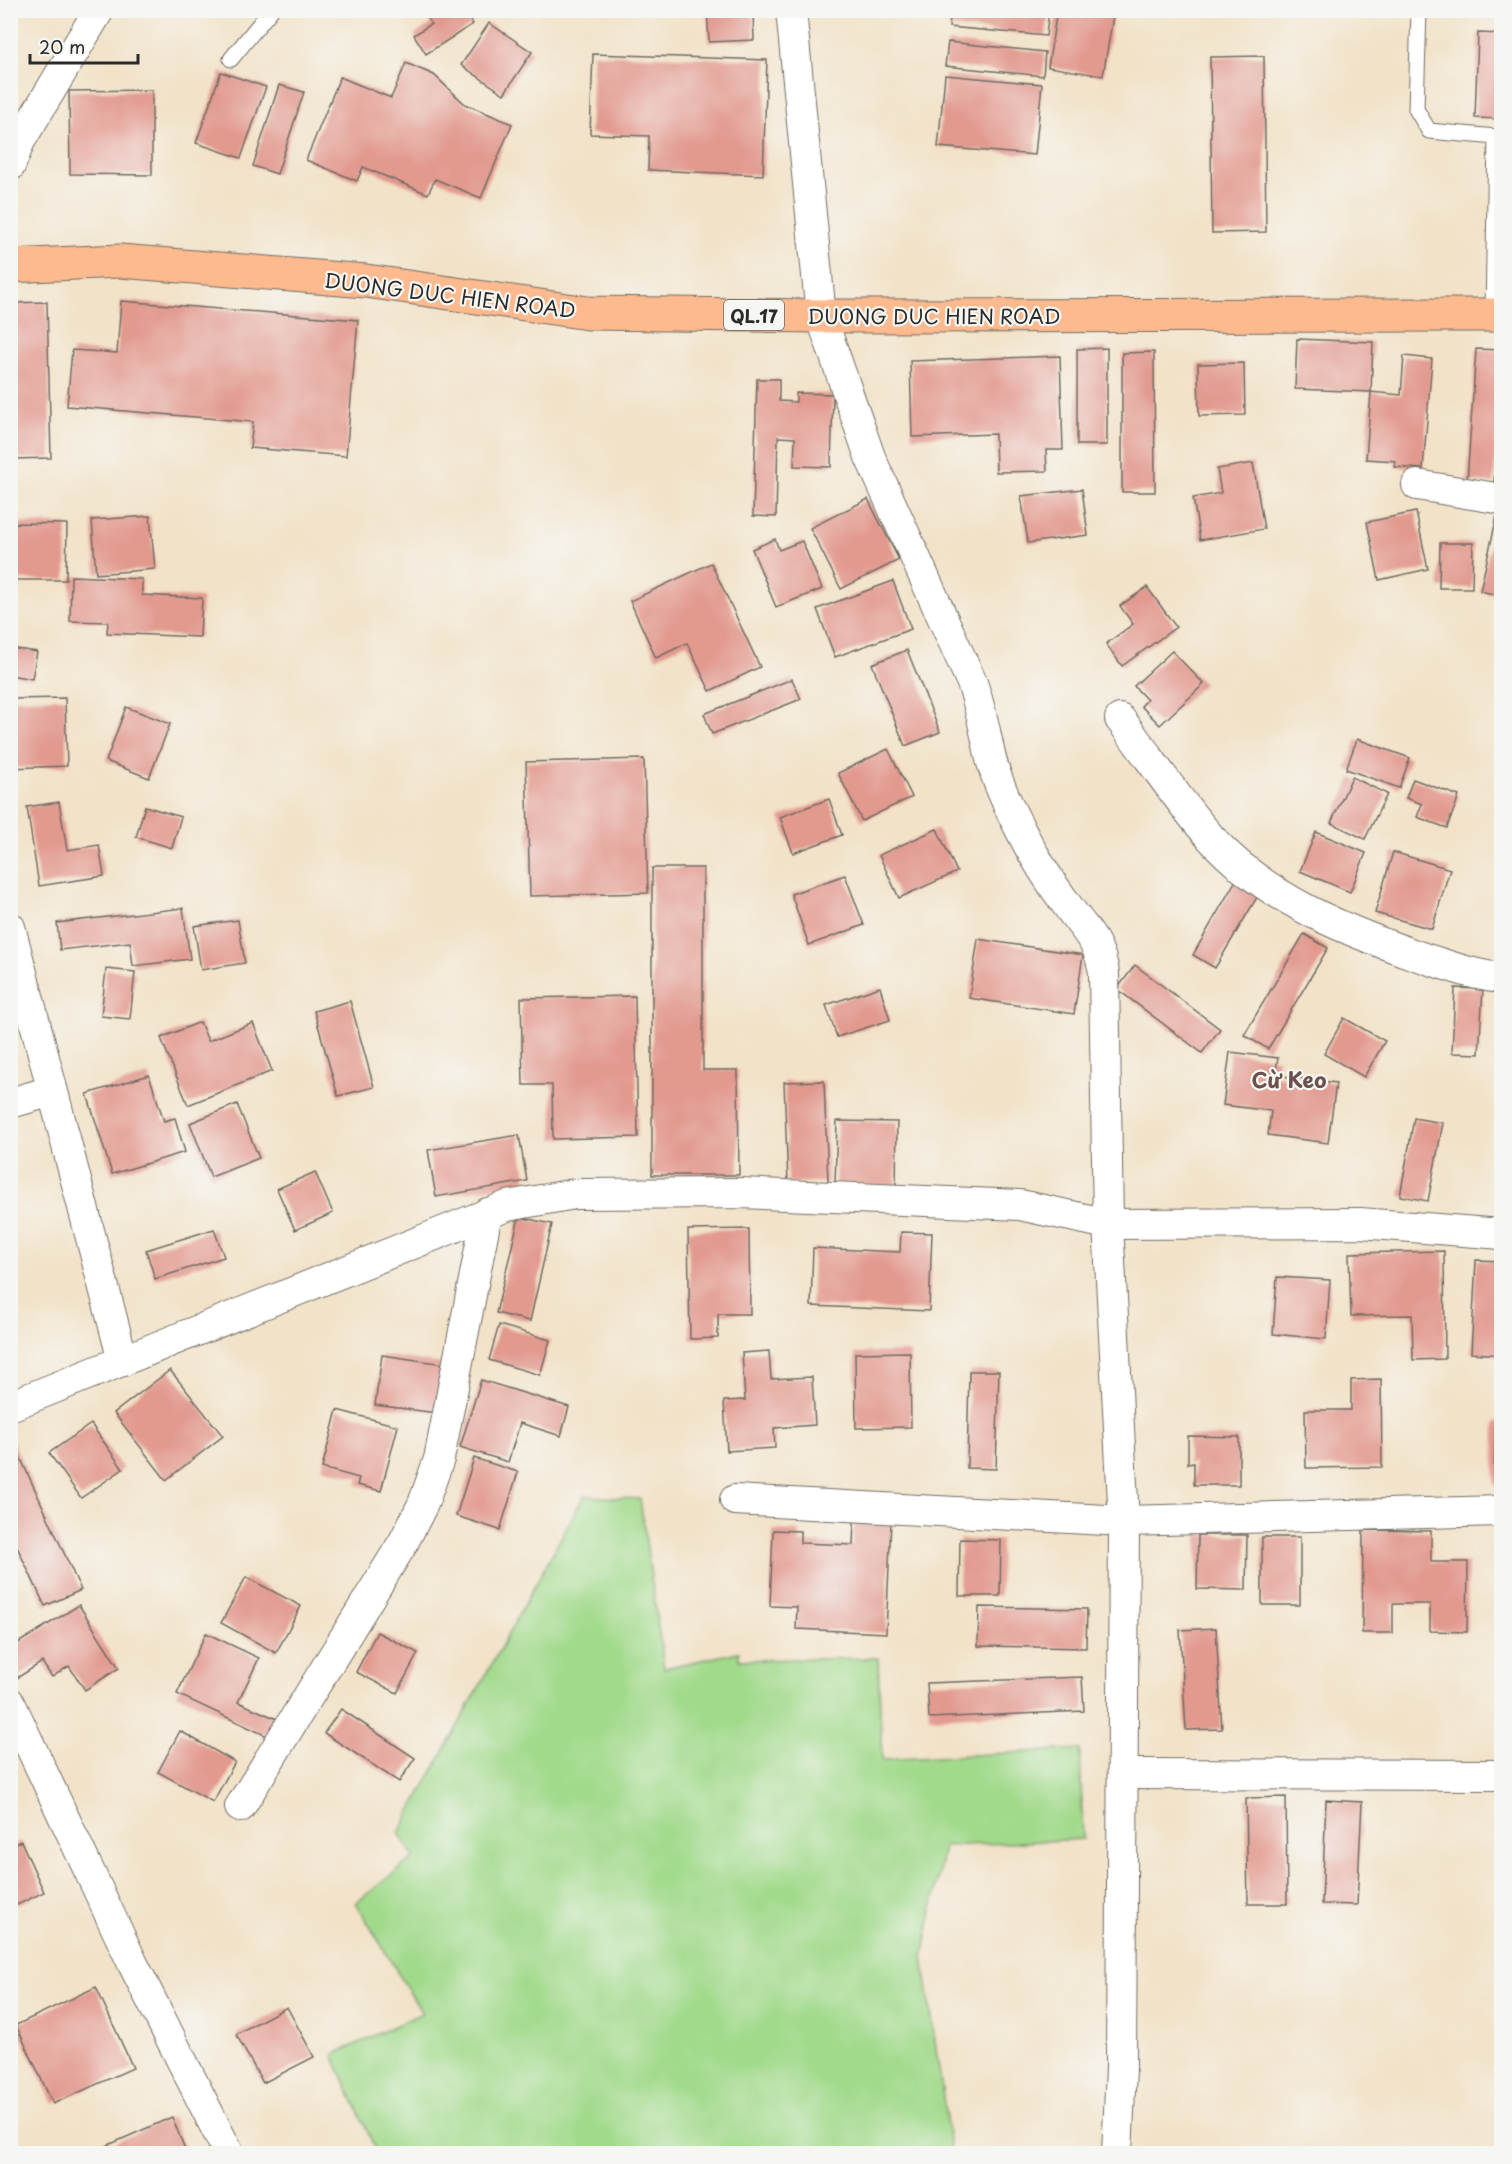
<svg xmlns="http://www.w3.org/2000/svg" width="1512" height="2164" font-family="'Playpen Sans',sans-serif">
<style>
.green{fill:#a2da8c;stroke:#66825c;stroke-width:1.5}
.building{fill:#e2998e}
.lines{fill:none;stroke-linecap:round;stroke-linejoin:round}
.service-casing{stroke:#716b62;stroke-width:17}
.minor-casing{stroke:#716b62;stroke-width:32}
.trunk-casing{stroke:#716b62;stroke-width:35}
.service{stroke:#fff;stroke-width:15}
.minor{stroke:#fff;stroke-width:30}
.trunk{stroke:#fcba8e;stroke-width:33}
.labels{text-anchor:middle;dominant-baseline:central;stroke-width:4.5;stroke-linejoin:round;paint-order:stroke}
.shield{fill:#f6f6f2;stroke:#686867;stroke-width:1.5}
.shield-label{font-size:18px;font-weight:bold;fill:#2b2b2b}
.street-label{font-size:20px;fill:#2b2b2b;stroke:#f6f6f2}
.neighbourhood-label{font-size:21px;font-weight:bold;fill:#6b524e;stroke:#f6f6f2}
</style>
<rect width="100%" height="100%" fill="#f6f6f2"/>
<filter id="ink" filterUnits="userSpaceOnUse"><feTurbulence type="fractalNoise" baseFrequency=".0167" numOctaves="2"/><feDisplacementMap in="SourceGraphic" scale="12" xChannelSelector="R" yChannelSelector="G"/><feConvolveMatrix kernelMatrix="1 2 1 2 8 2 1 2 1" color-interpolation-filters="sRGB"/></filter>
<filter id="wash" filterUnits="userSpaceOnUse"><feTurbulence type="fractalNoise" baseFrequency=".008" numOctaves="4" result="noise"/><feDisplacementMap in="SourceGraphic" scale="24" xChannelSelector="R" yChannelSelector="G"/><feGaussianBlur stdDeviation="1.35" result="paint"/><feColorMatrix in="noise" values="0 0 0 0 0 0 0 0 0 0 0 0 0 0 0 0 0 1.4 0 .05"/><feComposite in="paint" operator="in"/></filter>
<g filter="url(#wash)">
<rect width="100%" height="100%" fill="#f2e2c8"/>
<!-- green -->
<path class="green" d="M 584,1496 L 640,1499 L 664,1668 L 739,1652 L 739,1660 L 878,1658 L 882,1760 L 1080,1749 L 1083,1839 L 944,1846 L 923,1957 L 951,2153 L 377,2153 L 333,2055 L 422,2013 L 356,1903 L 414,1857 L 399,1833 Z"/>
<g id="blocks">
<!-- building -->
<g class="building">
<path d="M 422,10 L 464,10 L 473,24 L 426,54 L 414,35 L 431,24 Z"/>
<path d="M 707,10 L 753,10 L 754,40 L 709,42 Z"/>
<path d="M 951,10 L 1049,10 L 1046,36 L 949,27 Z"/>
<path d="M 1057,10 L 1114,10 L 1103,76 L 1048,67 Z"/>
<path d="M 489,23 L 532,52 L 504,94 L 461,65 Z"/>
<path d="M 1478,33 L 1502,34 L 1502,119 L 1475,118 Z"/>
<path d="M 948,42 L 1045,52 L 1043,76 L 945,66 Z"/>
<path d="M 593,54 L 767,60 L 763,175 L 648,170 L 649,136 L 590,134 Z"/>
<path d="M 1264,56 L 1266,232 L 1212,233 L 1210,57 Z"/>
<path d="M 406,63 L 434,75 L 465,104 L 512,124 L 481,198 L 435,179 L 428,194 L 363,167 L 357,181 L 306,160 L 340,77 L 391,98 Z"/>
<path d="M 221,72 L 266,87 L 241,158 L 196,143 Z"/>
<path d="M 945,75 L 1042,84 L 1035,155 L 938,147 Z"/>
<path d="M 279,85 L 304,92 L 277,174 L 253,166 Z"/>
<path d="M 152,90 L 152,175 L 70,174 L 69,91 Z"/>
<path d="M 121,301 L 358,320 L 346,456 L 250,448 L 253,422 L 67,406 L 72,350 L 117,353 Z"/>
<path d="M 47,302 L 51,458 L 13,459 L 10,303 Z"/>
<path d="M 1297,339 L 1373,342 L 1371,392 L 1295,389 Z"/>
<path d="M 1107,348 L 1107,445 L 1077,445 L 1077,349 Z"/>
<path d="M 1476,349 L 1502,350 L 1494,483 L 1467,482 Z"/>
<path d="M 1154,352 L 1155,492 L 1122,492 L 1122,353 Z"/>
<path d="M 1060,356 L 1063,450 L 1046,450 L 1047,471 L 996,472 L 995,434 L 912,437 L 910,361 Z"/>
<path d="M 1404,356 L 1432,359 L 1423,469 L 1395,467 L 1396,461 L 1366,459 L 1371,392 L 1401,395 Z"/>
<path d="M 1244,363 L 1245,415 L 1199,416 L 1198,364 Z"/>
<path d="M 757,379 L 779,379 L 779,401 L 796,402 L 796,393 L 833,394 L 831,467 L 794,466 L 795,438 L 778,437 L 776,517 L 753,516 Z"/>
<path d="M 1253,463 L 1264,529 L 1200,540 L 1193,498 L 1221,493 L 1217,469 Z"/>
<path d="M 1082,489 L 1088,535 L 1028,543 L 1021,496 Z"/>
<path d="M 868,499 L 899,560 L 841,589 L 810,528 Z"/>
<path d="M 1499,507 L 1502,508 L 1502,596 L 1480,591 Z"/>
<path d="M 1416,512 L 1428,569 L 1379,580 L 1367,522 Z"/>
<path d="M 150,516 L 155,569 L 96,574 L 92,520 Z"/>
<path d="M 10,523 L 67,524 L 66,580 L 10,580 Z"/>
<path d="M 775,539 L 779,550 L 802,541 L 822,589 L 776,607 L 752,549 Z"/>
<path d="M 1440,543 L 1473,543 L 1472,588 L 1439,588 Z"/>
<path d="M 711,563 L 760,667 L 710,691 L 687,643 L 656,658 L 630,601 Z"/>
<path d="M 71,576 L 142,579 L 142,595 L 202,598 L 200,637 L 107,633 L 108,622 L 70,621 Z"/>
<path d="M 893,581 L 911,629 L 835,657 L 817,609 Z"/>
<path d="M 1147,587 L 1176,627 L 1122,666 L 1106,644 L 1133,624 L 1120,606 Z"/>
<path d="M 10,648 L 37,652 L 32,679 L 10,675 Z"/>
<path d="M 907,650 L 940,732 L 905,746 L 872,664 Z"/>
<path d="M 1172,651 L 1204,684 L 1160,725 L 1141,706 L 1147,700 L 1134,686 Z"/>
<path d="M 792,679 L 801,699 L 712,734 L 704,714 Z"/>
<path d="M 65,698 L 67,766 L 10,768 L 10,699 Z"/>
<path d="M 126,707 L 170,724 L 149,778 L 106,761 Z"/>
<path d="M 1357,739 L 1410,758 L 1399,788 L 1346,769 Z"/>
<path d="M 888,749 L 912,797 L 862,821 L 838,773 Z"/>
<path d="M 644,759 L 648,893 L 530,896 L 526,762 Z"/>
<path d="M 1352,777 L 1387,794 L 1365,839 L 1331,823 Z"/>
<path d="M 1413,779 L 1459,796 L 1447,828 L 1417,817 L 1422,804 L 1406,798 Z"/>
<path d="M 829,799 L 842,835 L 793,853 L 780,817 Z"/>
<path d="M 59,802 L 67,850 L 99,845 L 104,876 L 39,886 L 27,807 Z"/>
<path d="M 145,806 L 181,817 L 172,848 L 136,837 Z"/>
<path d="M 937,829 L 957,872 L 899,898 L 879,855 Z"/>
<path d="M 1316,832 L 1366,853 L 1350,892 L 1300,871 Z"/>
<path d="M 1393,852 L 1450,869 L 1432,929 L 1375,913 Z"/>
<path d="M 652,868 L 703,868 L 703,1070 L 738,1070 L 739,1175 L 652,1175 Z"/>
<path d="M 845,875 L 864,925 L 809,945 L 791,894 Z"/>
<path d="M 1236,880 L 1259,894 L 1215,968 L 1193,955 Z"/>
<path d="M 183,908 L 190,959 L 133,966 L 130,942 L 60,950 L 57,923 Z"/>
<path d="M 238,920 L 245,963 L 201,970 L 194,926 Z"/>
<path d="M 1304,934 L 1328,948 L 1268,1049 L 1244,1035 Z"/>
<path d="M 978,939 L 1083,955 L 1074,1014 L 969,998 Z"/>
<path d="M 1135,965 L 1220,1029 L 1202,1053 L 1117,989 Z"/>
<path d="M 106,969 L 135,972 L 130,1019 L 101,1016 Z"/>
<path d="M 880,987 L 890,1020 L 837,1037 L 826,1005 Z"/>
<path d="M 1455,988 L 1483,989 L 1479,1054 L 1452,1053 Z"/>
<path d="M 635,996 L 638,1137 L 553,1139 L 552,1085 L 523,1085 L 521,998 Z"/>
<path d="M 350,1001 L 374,1087 L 338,1096 L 314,1011 Z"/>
<path d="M 1344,1018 L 1385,1041 L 1364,1077 L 1324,1054 Z"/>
<path d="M 200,1022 L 208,1041 L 253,1023 L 272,1071 L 188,1105 L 161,1038 Z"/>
<path d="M 1230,1052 L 1278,1058 L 1275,1075 L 1336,1083 L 1328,1143 L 1268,1135 L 1271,1111 L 1223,1105 Z"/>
<path d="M 149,1075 L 164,1121 L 175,1118 L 185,1152 L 112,1174 L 87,1094 Z"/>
<path d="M 824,1081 L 828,1182 L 788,1183 L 784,1082 Z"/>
<path d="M 237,1104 L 259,1158 L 211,1177 L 190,1123 Z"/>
<path d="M 1414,1118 L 1443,1123 L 1428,1201 L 1400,1196 Z"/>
<path d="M 837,1121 L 897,1122 L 896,1186 L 835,1184 Z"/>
<path d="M 519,1135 L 527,1181 L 436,1197 L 428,1150 Z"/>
<path d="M 315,1172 L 333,1213 L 295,1230 L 277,1189 Z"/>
<path d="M 519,1217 L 552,1224 L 530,1321 L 496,1313 Z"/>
<path d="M 214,1229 L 224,1257 L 155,1279 L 146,1250 Z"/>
<path d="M 749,1229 L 750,1314 L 718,1314 L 718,1338 L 690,1339 L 688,1230 Z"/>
<path d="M 901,1232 L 932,1233 L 929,1311 L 811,1306 L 813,1248 L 900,1252 Z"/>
<path d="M 1444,1251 L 1445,1359 L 1413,1360 L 1412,1315 L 1351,1316 L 1349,1253 Z"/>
<path d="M 1476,1260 L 1502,1261 L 1502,1355 L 1471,1353 Z"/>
<path d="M 1277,1277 L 1330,1280 L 1326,1339 L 1273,1334 Z"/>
<path d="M 499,1325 L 550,1340 L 540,1375 L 489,1360 Z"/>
<path d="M 769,1351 L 771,1379 L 812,1377 L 815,1425 L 774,1428 L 775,1448 L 727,1451 L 724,1401 L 745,1400 L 742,1353 Z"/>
<path d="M 910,1352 L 911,1427 L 856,1428 L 855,1353 Z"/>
<path d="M 382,1355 L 444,1364 L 437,1413 L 375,1405 Z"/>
<path d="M 170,1370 L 223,1436 L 166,1480 L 114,1413 Z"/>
<path d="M 969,1371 L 999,1371 L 996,1469 L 967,1468 Z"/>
<path d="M 1381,1379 L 1382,1467 L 1306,1468 L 1305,1410 L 1351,1410 L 1351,1380 Z"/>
<path d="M 481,1380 L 569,1407 L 561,1436 L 520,1423 L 508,1462 L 460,1447 Z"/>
<path d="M 337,1410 L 398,1426 L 381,1491 L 357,1485 L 359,1478 L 322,1468 Z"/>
<path d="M 1495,1422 L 1502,1422 L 1502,1485 L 1494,1485 Z"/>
<path d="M 91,1424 L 123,1469 L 81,1498 L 49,1453 Z"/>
<path d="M 10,1435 L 81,1590 L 45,1606 L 10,1532 Z"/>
<path d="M 1188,1436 L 1239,1437 L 1239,1485 L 1194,1485 L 1194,1463 L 1188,1464 Z"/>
<path d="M 474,1458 L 518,1472 L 500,1530 L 456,1516 Z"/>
<path d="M 854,1521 L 891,1522 L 886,1633 L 796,1629 L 797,1607 L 770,1606 L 773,1530 L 800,1531 L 800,1543 L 853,1545 Z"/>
<path d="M 1363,1530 L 1431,1531 L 1431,1562 L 1468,1562 L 1467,1632 L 1430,1631 L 1430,1604 L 1393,1604 L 1393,1633 L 1362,1633 Z"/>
<path d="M 1198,1535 L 1247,1535 L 1246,1590 L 1197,1589 Z"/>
<rect x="1262" y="1537" width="38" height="68"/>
<path d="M 960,1539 L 1001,1540 L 1000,1596 L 959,1596 Z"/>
<path d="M 246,1577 L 301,1606 L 276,1653 L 221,1623 Z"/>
<path d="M 79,1605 L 119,1668 L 85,1690 L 69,1666 L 52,1677 L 42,1662 L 17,1678 L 10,1669 L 10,1648 Z"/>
<path d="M 979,1607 L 1087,1609 L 1086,1648 L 978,1646 Z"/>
<path d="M 1216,1628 L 1222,1729 L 1186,1730 L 1180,1630 Z"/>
<path d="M 377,1632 L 418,1653 L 397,1693 L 356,1672 Z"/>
<path d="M 206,1633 L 259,1658 L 238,1702 L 277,1719 L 269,1737 L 177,1694 Z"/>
<path d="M 1082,1677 L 1084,1711 L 929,1718 L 927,1683 Z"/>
<path d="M 341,1709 L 415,1758 L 399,1782 L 324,1733 Z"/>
<path d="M 180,1731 L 235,1762 L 213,1802 L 158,1772 Z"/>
<path d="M 1286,1797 L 1287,1904 L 1248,1904 L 1246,1798 Z"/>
<path d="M 1326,1800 L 1362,1802 L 1357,1905 L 1322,1904 Z"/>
<path d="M 21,1841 L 44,1892 L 17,1905 L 10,1891 L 10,1846 Z"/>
<path d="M 96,1987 L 133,2068 L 53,2104 L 16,2025 Z"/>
<path d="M 287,2007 L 314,2057 L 263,2083 L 236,2034 Z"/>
<path d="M 172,2117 L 187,2154 L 88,2154 Z"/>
</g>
</g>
</g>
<g filter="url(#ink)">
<use href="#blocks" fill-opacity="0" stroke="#716b62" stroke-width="1.5"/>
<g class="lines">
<defs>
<g id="service">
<path d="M 1419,10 L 1416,109 L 1429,131 L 1496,137 L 1493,315"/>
<path d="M 231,59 L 271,10"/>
</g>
<g id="minor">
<path d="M 791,10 L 821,316 L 870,457 L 972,683 C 980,705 984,726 989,750 C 994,777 1008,806 1021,831 C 1034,857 1050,882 1067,905 C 1085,931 1099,940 1104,973 L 1108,1224 L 1124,1521 L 1121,2068 L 1117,2154"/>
<path d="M 10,166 L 20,141 L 99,10"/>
<path d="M 1417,485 L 1502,499"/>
<path d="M 1120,719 C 1150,758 1178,801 1211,838 C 1265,898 1344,930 1418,956 C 1446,965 1472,975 1502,978"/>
<path d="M 10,927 L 123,1361"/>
<path d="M 10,1103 L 52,1091"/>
<path d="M 10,1406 L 507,1206 L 575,1194 L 740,1193 L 1020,1205 L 1108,1224 L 1360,1223 L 1502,1234"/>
<path d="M 735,1500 L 1124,1521 L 1502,1511"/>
<path d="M 10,1703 L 133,1964 L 229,2154"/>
<path d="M 1123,1774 L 1502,1775"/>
<path d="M 240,1807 L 403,1543 L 423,1504 L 439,1459 L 487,1213"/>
</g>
<path id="trunk" d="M 10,266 L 120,261 L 366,281 L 588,313 L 821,316 L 1502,315"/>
</defs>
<!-- service casing -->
<use href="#service" class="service-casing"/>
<!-- minor casing -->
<use href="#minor" class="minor-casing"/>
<!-- trunk casing -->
<use href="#trunk" class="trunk-casing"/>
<!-- service -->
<use href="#service" class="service"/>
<!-- minor -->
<use href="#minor" class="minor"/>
<!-- trunk -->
<use href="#trunk" class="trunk"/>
</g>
</g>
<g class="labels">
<!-- shield labels -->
<rect class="shield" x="724" y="300" width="60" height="30" rx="4.5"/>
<g class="shield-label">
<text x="754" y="315">QL.17</text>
</g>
<!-- street labels -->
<g class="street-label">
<text transform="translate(450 295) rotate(7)">DUONG DUC HIEN ROAD</text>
<text x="934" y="316">DUONG DUC HIEN ROAD</text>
</g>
<!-- neighbourhood labels -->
<g class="neighbourhood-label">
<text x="1289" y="1079">Cừ Keo</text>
</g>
</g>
<!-- margin -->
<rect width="1512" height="2164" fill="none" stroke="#f6f6f2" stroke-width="36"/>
<!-- scale -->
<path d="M30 54v9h108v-9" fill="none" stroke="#2b2b2b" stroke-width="3"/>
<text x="39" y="54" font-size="18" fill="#2b2b2b" stroke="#f6f6f2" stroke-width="4.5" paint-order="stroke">20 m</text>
</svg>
